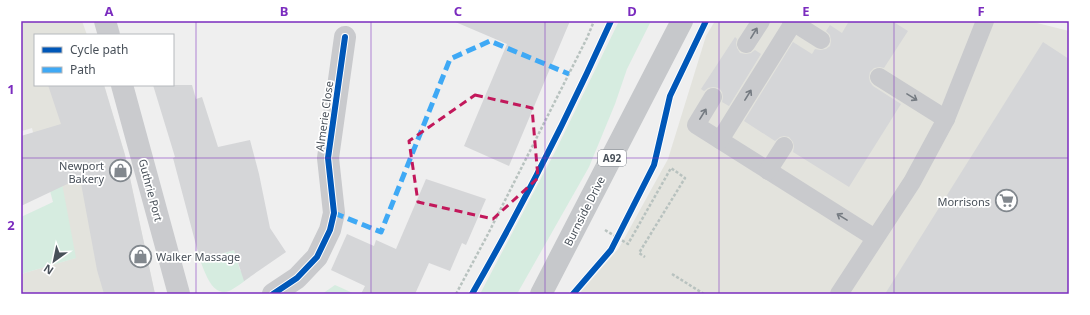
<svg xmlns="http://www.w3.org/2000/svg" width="1090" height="315" font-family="'Noto Sans',sans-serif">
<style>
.commercial{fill:#e3e3dd}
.green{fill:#d6ece0}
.building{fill:#d5d6d8}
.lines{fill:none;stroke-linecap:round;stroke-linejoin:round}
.path{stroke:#b8c2bf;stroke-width:2.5;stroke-dasharray:3 2;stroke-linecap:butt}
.lane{stroke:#c9cacd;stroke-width:18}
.street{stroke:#c9cacd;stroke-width:22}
.secondary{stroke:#cacbce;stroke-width:22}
.primary{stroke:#c6c8cb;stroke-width:22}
.quiet{stroke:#3fa9f5;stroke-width:5;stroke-dasharray:10 5;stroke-linecap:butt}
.cycleway-casing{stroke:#fff;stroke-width:8}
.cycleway{stroke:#0057b8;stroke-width:6}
.oneway{stroke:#757b82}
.marked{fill:none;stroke:#c2185b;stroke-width:3;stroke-dasharray:8 5;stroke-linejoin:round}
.grid{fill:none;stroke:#7b2cbf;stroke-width:1;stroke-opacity:0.55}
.labels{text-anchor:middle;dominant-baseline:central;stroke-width:3.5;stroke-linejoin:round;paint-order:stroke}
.shield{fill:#fff;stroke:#7f848b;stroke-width:1}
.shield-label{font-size:10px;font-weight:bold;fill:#485059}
.street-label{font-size:11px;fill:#485059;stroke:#fff}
.poi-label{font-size:11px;fill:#485059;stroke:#fff;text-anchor:end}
.neatline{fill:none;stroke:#7b2cbf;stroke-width:1.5}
.grid-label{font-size:13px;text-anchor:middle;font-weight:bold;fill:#7b2cbf}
</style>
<rect width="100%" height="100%" fill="#efefef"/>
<!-- commercial -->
<g class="commercial">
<path d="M 21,21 L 82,21 L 87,35 L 35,35 L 35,85 L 104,85 L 125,155 L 155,294 L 21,294 L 21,274 L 75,258 L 37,149 L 32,128 L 22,131 L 21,129 Z"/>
<path d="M 715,21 L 1029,21 L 1069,31 L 1069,294 L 579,294 L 619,248 L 668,159 L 706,36 Z"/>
</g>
<!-- green -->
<g class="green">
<path d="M 619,21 L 651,21 L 627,69 L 615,104 L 589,167 L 517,294 L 480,294 L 556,150 Z"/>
<path d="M 61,178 L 76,258 L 21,274 L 21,217 L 53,202 L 47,180 Z"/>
<path d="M 234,250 L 240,270 L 250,277 C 244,281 236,288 229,291 C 212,297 205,272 200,260 Z"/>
<path d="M 335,285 L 355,294 L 322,294 Z"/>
</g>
<!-- building -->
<g class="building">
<path d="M 453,21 L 570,21 L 509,166 L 464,146 L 507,44 Z"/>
<path d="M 849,21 L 892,21 L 908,31 L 884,68 L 880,67 L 874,68 L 870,72 L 869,77 L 870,82 L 873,86 L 901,104 L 849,187 L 793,152 L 794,147 L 793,142 L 789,137 L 784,136 L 780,137 L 775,141 L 744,121 L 793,42 L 812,54 L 815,49 L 820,50 L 826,49 L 830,46 L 831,41 L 830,35 L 826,31 L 830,25 L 842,33 Z"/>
<path d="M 735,37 L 737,39 L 736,43 L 737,48 L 740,53 L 746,54 L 751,53 L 755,50 L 761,54 L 729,106 L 722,102 L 723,97 L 722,92 L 719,88 L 713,87 L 708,88 L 704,91 L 701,89 Z"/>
<path d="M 1043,42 L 1069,59 L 1069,294 L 885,294 Z"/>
<path d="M 48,85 L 104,85 L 125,155 L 155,294 L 104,294 L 97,270 L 80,178 L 21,206 L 21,136 L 61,124 Z"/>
<path d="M 153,85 L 192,85 L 196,99 L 202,97 L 218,147 L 250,140 L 259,174 L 270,228 L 286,252 L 244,281 L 234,250 L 200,260 L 173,158 L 175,157 Z"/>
<path d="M 426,179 L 486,199 L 466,245 L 462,243 L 450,271 L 429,263 L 415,294 L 361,294 L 365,286 L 331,270 L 347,234 L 374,246 L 376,240 L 396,249 Z"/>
</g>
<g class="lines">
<!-- path -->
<g class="path">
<path d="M 605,230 L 628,244 L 671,168 L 685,178 L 639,253 L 645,257"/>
<path d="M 672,274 L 704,294"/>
<path d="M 456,294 L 488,234 L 587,38 L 594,21"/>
</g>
<!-- lane -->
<g class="lane">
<path d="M 791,21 L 821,40"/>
<path d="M 746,44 L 761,21"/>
<path d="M 879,77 L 946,119"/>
<path d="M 713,97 L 696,125 L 875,238"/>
<path d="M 720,140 L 793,23"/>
<path d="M 768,171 L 784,146"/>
<path d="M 839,294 L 912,182 L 946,119 L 985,21"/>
</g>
<!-- street -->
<path class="street" d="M 273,294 L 297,278 L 317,257 L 330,230 L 334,213 L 328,158 L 345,37"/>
<!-- secondary -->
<g class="secondary">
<path d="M 105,21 L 109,35"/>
<path d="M 122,85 L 179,294"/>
</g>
<!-- primary -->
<path class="primary" d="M 541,294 L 682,21"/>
<!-- quiet -->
<path class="quiet" d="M 334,213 L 381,232 L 450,59 L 490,41 L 569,74"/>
<defs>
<g id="cycleway">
<path d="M 273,294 L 297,278 L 317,257 L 330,230 L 334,213 L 328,158 L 345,37"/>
<path d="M 472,294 C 523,205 569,114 611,21"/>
<path d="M 573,294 L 611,250 L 654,165 L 670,96 L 706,21"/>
</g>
</defs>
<!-- cycleway casing -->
<use href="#cycleway" class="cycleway-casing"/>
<!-- cycleway -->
<use href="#cycleway" class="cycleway"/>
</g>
<!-- one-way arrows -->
<defs><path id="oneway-shaft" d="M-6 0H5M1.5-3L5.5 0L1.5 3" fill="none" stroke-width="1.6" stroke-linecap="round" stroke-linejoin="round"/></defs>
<g class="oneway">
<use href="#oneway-shaft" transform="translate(754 33) rotate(-58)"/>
<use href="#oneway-shaft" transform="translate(748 95) rotate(-58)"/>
<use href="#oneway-shaft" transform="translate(912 97) rotate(32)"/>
<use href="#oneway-shaft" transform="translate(703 114) rotate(-58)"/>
<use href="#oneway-shaft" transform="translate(842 217) rotate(-148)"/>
</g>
<!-- marked area -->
<path class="marked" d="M 475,95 L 532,108 L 538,178 L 493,219 L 418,202 L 409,141 Z"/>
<!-- grid -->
<path class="grid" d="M 196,21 L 196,294M 371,21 L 371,294M 545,21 L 545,294M 719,21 L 719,294M 894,21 L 894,294M 21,158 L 1069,158"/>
<!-- icons -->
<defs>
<symbol id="shop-ring" viewBox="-11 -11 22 22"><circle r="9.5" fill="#fff" stroke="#82888e" stroke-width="1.5"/><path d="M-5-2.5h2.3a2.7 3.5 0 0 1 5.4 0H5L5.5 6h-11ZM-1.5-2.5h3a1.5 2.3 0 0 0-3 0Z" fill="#82888e"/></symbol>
<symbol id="supermarket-ring" viewBox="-11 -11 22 22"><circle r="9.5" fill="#fff" stroke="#82888e" stroke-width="1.5"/><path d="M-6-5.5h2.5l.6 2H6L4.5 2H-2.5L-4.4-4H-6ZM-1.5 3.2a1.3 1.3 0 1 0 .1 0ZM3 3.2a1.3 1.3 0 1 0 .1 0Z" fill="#82888e"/></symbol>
</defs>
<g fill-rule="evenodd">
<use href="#shop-ring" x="108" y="158" width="25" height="25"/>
<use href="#supermarket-ring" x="994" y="188" width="25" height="25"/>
<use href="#shop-ring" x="128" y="244" width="25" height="25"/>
</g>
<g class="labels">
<!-- shield labels -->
<rect class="shield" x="598" y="150" width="28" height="16" rx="3"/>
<g class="shield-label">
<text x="612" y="158">A92</text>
</g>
<!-- street labels -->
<g class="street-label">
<text transform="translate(324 116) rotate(-82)">Almerie Close</text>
<text transform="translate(151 190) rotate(75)">Guthrie Port</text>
<text transform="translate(584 211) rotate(-63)">Burnside Drive</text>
</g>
<!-- poi labels -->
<g class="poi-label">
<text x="104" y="165">Newport<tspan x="104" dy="13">Bakery</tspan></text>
<text x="990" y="201">Morrisons</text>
<text x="156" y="256" text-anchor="start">Walker Massage</text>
</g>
</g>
<!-- border -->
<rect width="1090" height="315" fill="none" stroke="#ffffff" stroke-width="44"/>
<!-- legend -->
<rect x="34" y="34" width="140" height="52" fill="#ffffff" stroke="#b6b9bd"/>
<rect x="42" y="47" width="20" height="6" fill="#0057b8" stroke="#b6b9bd"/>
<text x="70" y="54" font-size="12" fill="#485059">Cycle path</text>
<rect x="42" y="67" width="20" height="6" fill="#3fa9f5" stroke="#b6b9bd"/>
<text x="70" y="74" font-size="12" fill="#485059">Path</text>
<!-- north arrow -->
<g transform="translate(54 261) rotate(213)" stroke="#ffffff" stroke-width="3" paint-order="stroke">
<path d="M0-3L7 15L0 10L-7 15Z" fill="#485059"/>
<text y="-6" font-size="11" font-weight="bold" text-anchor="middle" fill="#485059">N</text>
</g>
<rect x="22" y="22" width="1046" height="271" class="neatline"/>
<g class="grid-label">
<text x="109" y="16">A</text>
<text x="284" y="16">B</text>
<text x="458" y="16">C</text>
<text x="632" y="16">D</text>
<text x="806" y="16">E</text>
<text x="981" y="16">F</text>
<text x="11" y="94">1</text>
<text x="11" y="230">2</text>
</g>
</svg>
